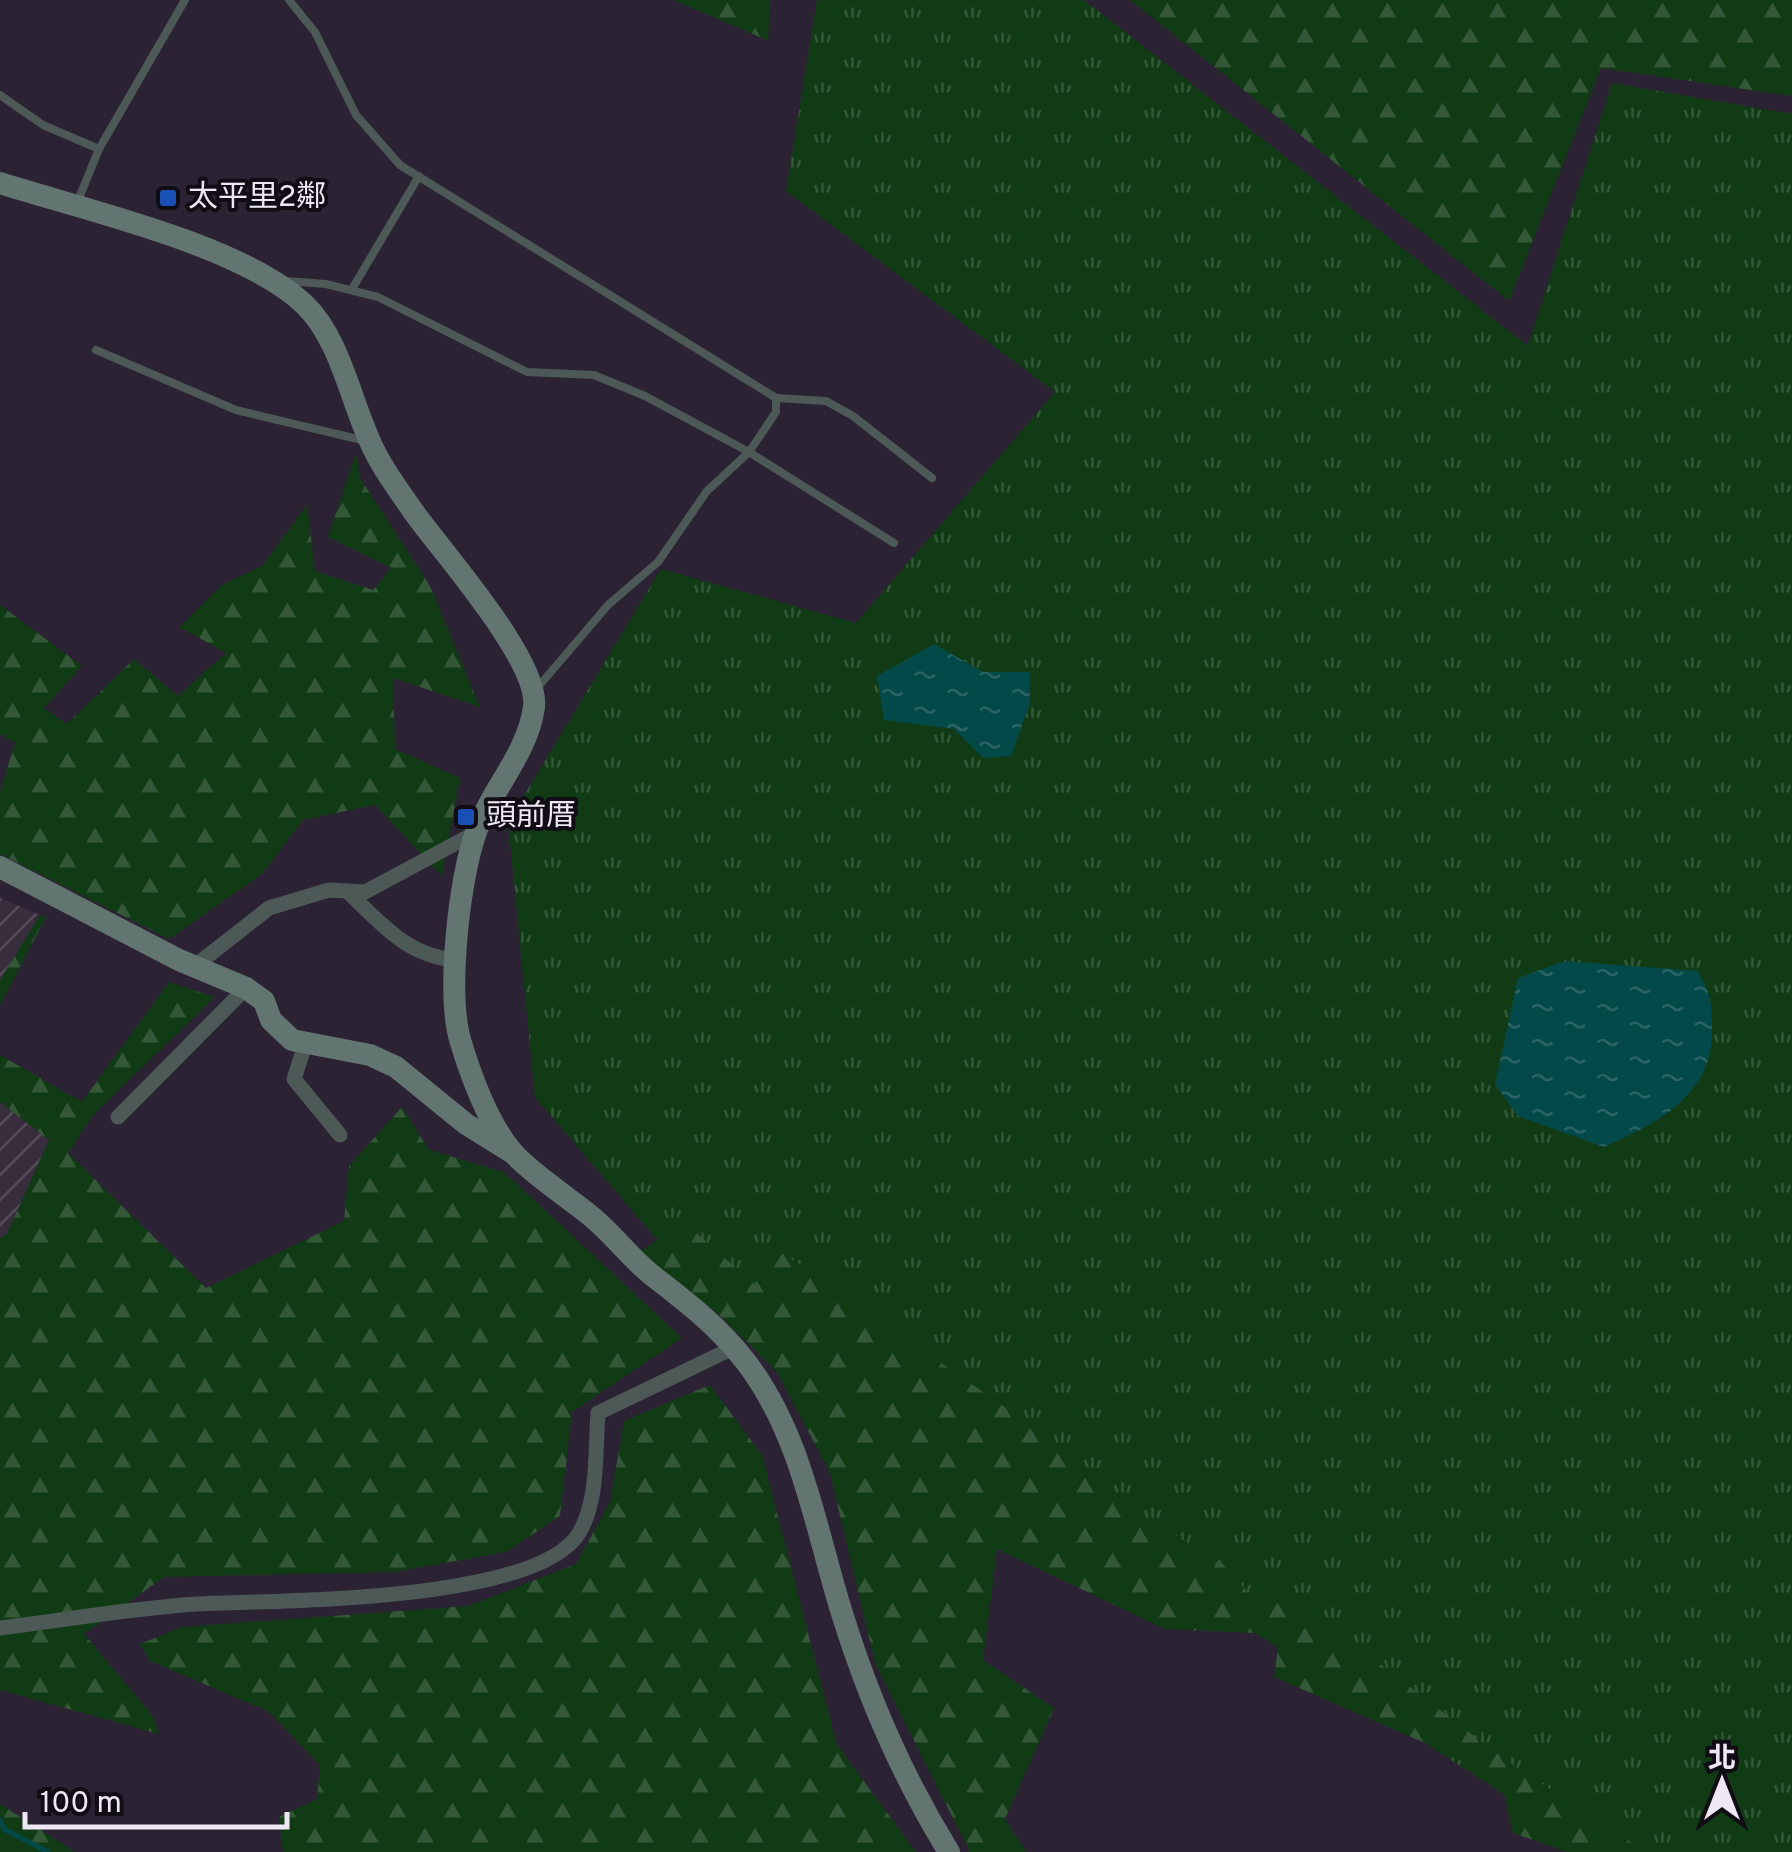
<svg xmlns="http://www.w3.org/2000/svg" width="1792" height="1852" font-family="Overpass,'Noto Sans TC',sans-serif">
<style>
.industrial{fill:url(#industrial-furrows)}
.grass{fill:url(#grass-tufts)}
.forest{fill:url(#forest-firs)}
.water{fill:url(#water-ripples)}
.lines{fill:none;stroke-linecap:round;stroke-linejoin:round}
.stream{stroke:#044949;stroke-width:5}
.lane{stroke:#4d5956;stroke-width:8}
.street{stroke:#4d5956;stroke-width:15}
.secondary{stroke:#637570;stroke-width:22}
.transit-dot{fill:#1a4fb4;stroke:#110d15;stroke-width:4}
.labels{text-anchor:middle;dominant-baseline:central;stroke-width:8;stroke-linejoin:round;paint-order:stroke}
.poi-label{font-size:30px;fill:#ede8f3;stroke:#110d15;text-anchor:start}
</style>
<defs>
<pattern id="industrial-furrows" width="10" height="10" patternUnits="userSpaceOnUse" patternTransform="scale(2.5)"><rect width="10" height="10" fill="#382d3c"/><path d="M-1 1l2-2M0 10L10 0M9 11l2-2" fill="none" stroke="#554b59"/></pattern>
<pattern id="grass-tufts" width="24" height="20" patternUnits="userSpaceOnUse" patternTransform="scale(2.5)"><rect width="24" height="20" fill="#103b14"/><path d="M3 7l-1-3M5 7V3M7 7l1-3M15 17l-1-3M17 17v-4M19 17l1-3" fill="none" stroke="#335737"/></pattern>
<pattern id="forest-firs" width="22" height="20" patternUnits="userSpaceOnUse" patternTransform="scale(2.5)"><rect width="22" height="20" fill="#103b14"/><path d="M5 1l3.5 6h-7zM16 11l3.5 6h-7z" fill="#335737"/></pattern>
<pattern id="water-ripples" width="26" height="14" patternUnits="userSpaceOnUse" patternTransform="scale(2.5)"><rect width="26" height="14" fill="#044949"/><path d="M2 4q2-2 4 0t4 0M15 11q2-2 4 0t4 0" fill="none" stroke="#296364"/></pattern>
</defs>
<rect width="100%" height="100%" fill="#2b2233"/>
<!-- industrial -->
<g class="industrial">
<path d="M 0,898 L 40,915 L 0,980 Z"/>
<path d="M 0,1102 L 49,1140 L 7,1234 L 0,1238 Z"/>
</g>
<!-- grass -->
<path class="grass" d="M 817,0 L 1084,0 L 1528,346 L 1612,83 L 1792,114 L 1792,1852 L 1593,1852 L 667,1251 L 535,1097 L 508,822 L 661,569 L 856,623 L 1055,392 L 786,191 Z"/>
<!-- forest -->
<g class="forest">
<path d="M 673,0 L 770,0 L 768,40 L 767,40 Z"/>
<path d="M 1130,0 L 1792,0 L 1792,96 L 1601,68 L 1509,301 Z"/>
<path d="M 356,453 L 360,478 L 430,586 L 480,707 L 393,678 L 395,749 L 460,778 L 442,876 L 375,805 L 303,820 L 262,874 L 169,939 L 0,854 L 0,792 L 15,743 L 0,734 L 0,605 L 82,666 L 44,708 L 67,724 L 134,659 L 178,696 L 226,653 L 180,627 L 222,585 L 262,566 L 307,505 L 315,571 L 373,590 L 391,568 L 328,537 Z"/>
<path d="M 40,915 L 46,917 L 0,1005 L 0,980 Z"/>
<path d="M 169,982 L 215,997 L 93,1115 L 68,1153 L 206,1288 L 344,1221 L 349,1166 L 402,1107 L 429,1150 L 504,1172 L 682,1338 L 572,1412 L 560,1516 L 506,1552 L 394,1572 L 164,1577 L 84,1634 L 152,1715 L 159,1734 L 0,1690 L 0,1238 L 7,1234 L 49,1140 L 0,1102 L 0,1055 L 82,1102 Z"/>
<path d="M 684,1222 L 754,1284 L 783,1253 L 1009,1410 L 1096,1488 L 1222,1563 L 1253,1598 L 1295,1599 L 1504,1759 L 1646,1852 L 1567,1852 L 1513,1833 L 1500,1776 L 1274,1677 L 1280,1634 L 1165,1629 L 997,1549 L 983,1660 L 1054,1708 L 1005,1819 L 1026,1852 L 970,1852 L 875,1663 L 830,1473 L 777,1372 L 716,1312 L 639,1252 Z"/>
<path d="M 710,1385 L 762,1455 L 837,1745 L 916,1852 L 283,1852 L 279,1817 L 317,1799 L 320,1765 L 268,1711 L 150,1661 L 140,1644 L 182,1627 L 468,1606 L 576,1564 L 610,1502 L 624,1421 Z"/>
<path d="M 0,1804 L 75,1852 L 0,1852 Z"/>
</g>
<!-- water -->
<g class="water">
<path d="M 934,644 L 983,672 L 1029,672 L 1030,703 L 1011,756 L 983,758 L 954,729 L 884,720 L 877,676 Z"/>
<path d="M 1565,961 L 1697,971 C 1711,992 1712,1004 1712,1029 C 1713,1096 1658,1123 1604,1147 L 1518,1116 L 1495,1084 L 1518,978 Z"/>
</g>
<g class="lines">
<!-- stream -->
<path class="stream" d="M 0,1820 L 4,1829 L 48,1852"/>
<!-- lane -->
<g class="lane">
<path d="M 289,0 L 315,32 L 356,115 L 400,165 L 776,398 L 776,412 L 749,452 L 707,491 L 658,562 L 608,605 L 538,687"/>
<path d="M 0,95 L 43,125 L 99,149"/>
<path d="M 77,203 L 99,149 L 185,0"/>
<path d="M 287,281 L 326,284 L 378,297 L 527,372 L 594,375 L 645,396 L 749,452 L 894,543"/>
<path d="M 352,289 L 419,176"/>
<path d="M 96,350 L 236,410 L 366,441"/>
<path d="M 776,398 L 826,401 L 853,416 L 932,478"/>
</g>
<!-- street -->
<g class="street">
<path d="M 347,891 C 381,923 406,956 456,960"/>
<path d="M 195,966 L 269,908 L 329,890 L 365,892 L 475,833"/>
<path d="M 305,1045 L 294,1079 L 340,1135"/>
<path d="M 118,1117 L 246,988"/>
<path d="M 0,1628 C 65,1620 132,1608 197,1604 C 275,1600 537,1603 579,1533 C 599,1500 595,1449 598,1413 L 733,1348"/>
</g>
<!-- secondary -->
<g class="secondary">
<path d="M 0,183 C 84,210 243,245 305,305 C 339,338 350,397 369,439 C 379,464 398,489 413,511 C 442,552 540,661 534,707 C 528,753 491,790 476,832 C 459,879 446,996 461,1043 C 472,1079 491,1130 517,1157 C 539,1179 568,1197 592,1217 C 614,1235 631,1259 653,1276 C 688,1303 719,1327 746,1362 C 801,1434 815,1526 841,1610 C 867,1695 902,1776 949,1852"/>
<path d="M 0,867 L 179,960 L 246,988 L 264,1001 L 271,1020 L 292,1040 L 370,1055 L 396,1067 L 466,1124 L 511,1152"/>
</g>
</g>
<!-- markers -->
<g class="transit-dot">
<rect x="158" y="188" width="20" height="20" rx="5"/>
<rect x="456" y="807" width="20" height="20" rx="5"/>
</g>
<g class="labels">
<!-- poi labels -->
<g class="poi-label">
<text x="188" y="198">太平里2鄰</text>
<text x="486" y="817">頭前厝</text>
</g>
</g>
<!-- north arrow -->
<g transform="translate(1722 1782)" stroke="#110d15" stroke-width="8" paint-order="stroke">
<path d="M0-8L18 38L0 25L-18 38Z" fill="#ede8f3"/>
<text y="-15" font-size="28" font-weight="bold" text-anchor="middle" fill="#ede8f3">北</text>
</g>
<!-- scale -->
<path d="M25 1812v15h262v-15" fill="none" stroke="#ede8f3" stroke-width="5"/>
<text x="40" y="1812" font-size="30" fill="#ede8f3" stroke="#110d15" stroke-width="8" paint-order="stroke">100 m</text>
</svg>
